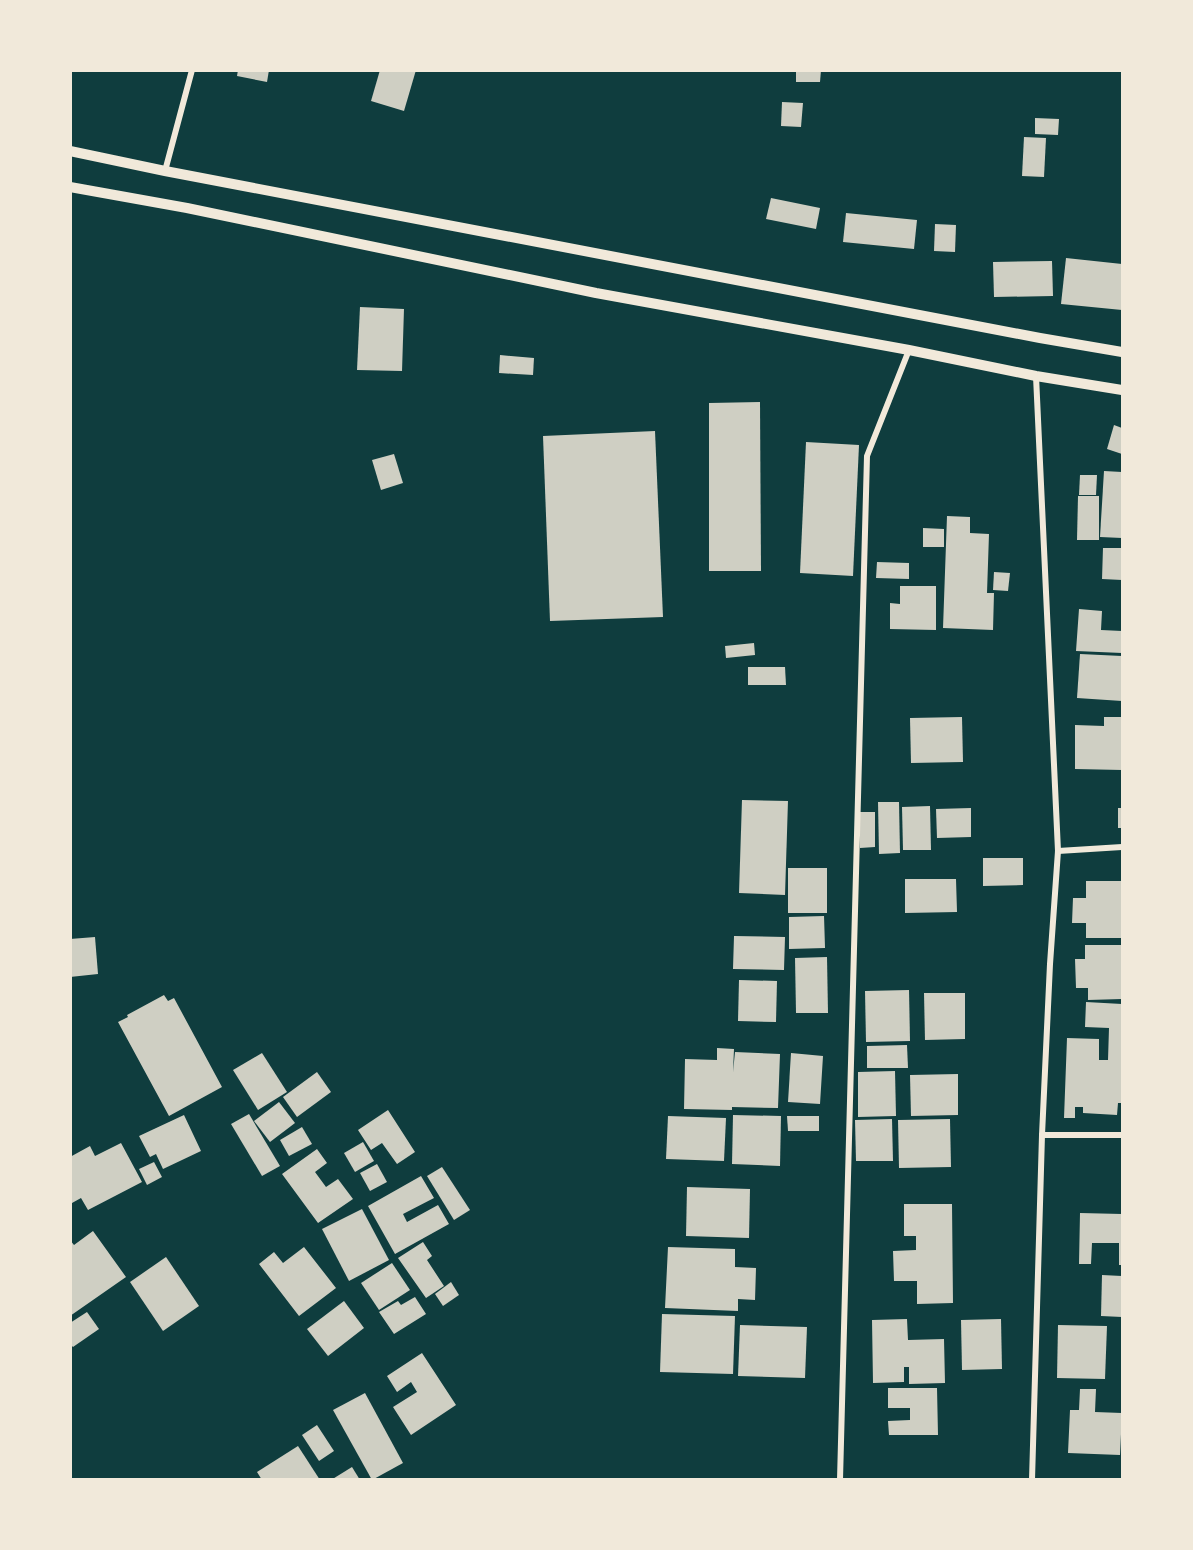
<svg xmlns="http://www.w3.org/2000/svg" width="1193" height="1550" font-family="'Source Sans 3',sans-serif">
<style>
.building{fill:#cfcfc3}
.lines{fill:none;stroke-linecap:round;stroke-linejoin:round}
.minor{stroke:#f1e9da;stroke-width:6}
.tertiary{stroke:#f1e9da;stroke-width:10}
</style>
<rect width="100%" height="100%" fill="#0f3d3e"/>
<!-- building -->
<g class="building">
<path d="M 238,70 L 269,70 L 267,82 L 237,76 Z"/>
<path d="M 380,70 L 416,70 L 404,111 L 371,101 Z"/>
<path d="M 796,70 L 821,70 L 820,82 L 796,82 Z"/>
<path d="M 782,102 L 803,103 L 801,127 L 781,126 Z"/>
<path d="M 1035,118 L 1059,119 L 1058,135 L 1035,134 Z"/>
<path d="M 1024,137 L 1046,138 L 1044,177 L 1022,176 Z"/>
<path d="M 771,198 L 820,208 L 816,229 L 766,219 Z"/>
<path d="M 846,213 L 917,220 L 914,249 L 843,242 Z"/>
<path d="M 935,224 L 956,225 L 955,252 L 934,251 Z"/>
<path d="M 1066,258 L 1122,264 L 1122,310 L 1061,304 Z"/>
<path d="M 1052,261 L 1053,296 L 994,297 L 993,262 Z"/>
<path d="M 360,307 L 404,309 L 402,371 L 357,370 Z"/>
<path d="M 500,355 L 534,358 L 533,375 L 499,373 Z"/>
<path d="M 760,402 L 761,571 L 709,571 L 709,403 Z"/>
<path d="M 1114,425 L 1122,428 L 1122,454 L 1107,449 Z"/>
<path d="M 655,431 L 663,617 L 550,621 L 543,436 Z"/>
<path d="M 806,442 L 859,445 L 853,576 L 800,573 Z"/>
<path d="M 394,454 L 403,483 L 381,490 L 372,460 Z"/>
<path d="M 1104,471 L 1122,472 L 1122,538 L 1100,537 Z"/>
<path d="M 1080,475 L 1097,475 L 1096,495 L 1079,495 Z"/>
<path d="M 1078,496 L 1099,496 L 1099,540 L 1077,540 Z"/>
<path d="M 947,516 L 970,517 L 970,533 L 989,534 L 987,593 L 994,593 L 993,630 L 943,628 Z"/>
<path d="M 923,528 L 944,529 L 944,547 L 923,547 Z"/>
<path d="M 1103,548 L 1122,548 L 1122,580 L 1102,579 Z"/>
<path d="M 877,562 L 909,563 L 909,579 L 876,578 Z"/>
<path d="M 994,572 L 1010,573 L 1008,591 L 993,590 Z"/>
<path d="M 900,586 L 936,586 L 936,630 L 890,629 L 890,603 L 900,604 Z"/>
<path d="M 1079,609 L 1102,611 L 1101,630 L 1122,631 L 1122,653 L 1076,651 Z"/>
<path d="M 754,643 L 755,655 L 726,658 L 725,646 Z"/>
<path d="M 1080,654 L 1122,656 L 1122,701 L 1077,698 Z"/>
<path d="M 748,667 L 785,667 L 786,685 L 748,685 Z"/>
<path d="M 962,717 L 963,762 L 911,763 L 910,718 Z"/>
<path d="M 1104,717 L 1122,717 L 1122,770 L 1075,769 L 1075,725 L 1104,726 Z"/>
<path d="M 742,800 L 788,801 L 785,895 L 739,893 Z"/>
<path d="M 878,802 L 899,802 L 900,853 L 879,854 Z"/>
<path d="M 930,806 L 931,850 L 903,850 L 902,807 Z"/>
<path d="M 971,808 L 971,837 L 937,838 L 936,809 Z"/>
<rect x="1118" y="808" width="4" height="20"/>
<path d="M 860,812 L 875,812 L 875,847 L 860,848 Z"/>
<path d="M 983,858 L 1023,858 L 1023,885 L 983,886 Z"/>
<rect x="788" y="868" width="39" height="45"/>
<path d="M 905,879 L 956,879 L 957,912 L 905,913 Z"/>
<path d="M 1086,881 L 1122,881 L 1122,938 L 1086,938 L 1086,923 L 1072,923 L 1073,898 L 1086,898 Z"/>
<path d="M 824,916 L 825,948 L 789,949 L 789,917 Z"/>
<path d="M 734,936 L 785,937 L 784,970 L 733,969 Z"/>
<path d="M 95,937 L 98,974 L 70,977 L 70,939 Z"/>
<path d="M 1085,945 L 1122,945 L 1122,999 L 1088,1000 L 1088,988 L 1076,988 L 1075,959 L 1085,959 Z"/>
<path d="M 827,957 L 828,1013 L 796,1013 L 795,958 Z"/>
<path d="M 739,980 L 777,981 L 776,1022 L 738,1021 Z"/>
<path d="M 909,990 L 910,1041 L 866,1042 L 865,991 Z"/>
<path d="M 924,993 L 965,993 L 965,1039 L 925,1040 Z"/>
<path d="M 164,995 L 168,1001 L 174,998 L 222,1087 L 169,1116 L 118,1022 L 128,1017 L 127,1015 Z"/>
<path d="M 1086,1002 L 1122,1004 L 1122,1103 L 1118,1103 L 1117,1115 L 1083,1113 L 1083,1107 L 1075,1107 L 1075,1118 L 1064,1118 L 1067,1038 L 1099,1039 L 1099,1060 L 1108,1060 L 1109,1028 L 1085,1027 Z"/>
<path d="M 907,1045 L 908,1068 L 867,1068 L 867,1046 Z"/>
<path d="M 717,1048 L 734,1049 L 733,1072 L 735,1052 L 780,1054 L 778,1108 L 732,1107 L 732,1110 L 684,1109 L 685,1059 L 717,1060 Z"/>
<path d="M 262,1053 L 287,1092 L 258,1110 L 233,1070 Z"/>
<path d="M 791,1053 L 823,1056 L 820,1104 L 788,1102 Z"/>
<path d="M 895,1071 L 896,1116 L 858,1117 L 858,1072 Z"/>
<path d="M 317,1072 L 331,1092 L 297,1117 L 283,1097 Z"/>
<path d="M 958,1074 L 958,1115 L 911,1116 L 910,1075 Z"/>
<path d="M 279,1102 L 295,1123 L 270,1142 L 254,1121 Z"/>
<path d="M 388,1110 L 415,1152 L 397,1164 L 382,1143 L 371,1150 L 358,1130 Z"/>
<path d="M 249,1114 L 280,1166 L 262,1176 L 231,1124 Z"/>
<path d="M 184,1115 L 201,1151 L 163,1169 L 156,1154 L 150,1157 L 139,1136 Z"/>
<path d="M 733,1115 L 781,1116 L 780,1166 L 732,1164 Z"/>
<path d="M 668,1116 L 726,1118 L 724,1161 L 666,1159 Z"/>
<path d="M 787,1116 L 819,1116 L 819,1131 L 788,1131 Z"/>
<path d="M 892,1119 L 893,1161 L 856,1161 L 855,1120 Z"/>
<path d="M 950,1119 L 951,1167 L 899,1168 L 898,1120 Z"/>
<path d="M 302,1127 L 312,1144 L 289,1156 L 280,1140 Z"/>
<path d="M 363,1142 L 374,1161 L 355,1172 L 344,1153 Z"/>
<path d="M 121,1143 L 142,1182 L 88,1210 L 81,1198 L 72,1203 L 70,1200 L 70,1172 L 72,1171 L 70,1157 L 90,1146 L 95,1156 Z"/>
<path d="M 317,1149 L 327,1163 L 315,1172 L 326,1187 L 338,1179 L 353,1199 L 318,1223 L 282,1174 Z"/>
<path d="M 154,1162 L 162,1177 L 147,1185 L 139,1169 Z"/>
<path d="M 377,1164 L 387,1182 L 370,1191 L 360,1173 Z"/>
<path d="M 442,1167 L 470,1210 L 454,1220 L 427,1176 Z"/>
<path d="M 421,1176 L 434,1198 L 403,1214 L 407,1222 L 438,1205 L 449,1224 L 395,1254 L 368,1206 Z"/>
<path d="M 687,1187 L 750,1189 L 749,1238 L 686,1236 Z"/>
<path d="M 904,1204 L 952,1204 L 953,1303 L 917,1304 L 917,1281 L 894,1281 L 893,1251 L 916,1250 L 916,1236 L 904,1236 Z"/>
<path d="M 362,1209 L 389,1260 L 349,1281 L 322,1229 Z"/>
<path d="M 1080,1213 L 1122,1214 L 1122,1265 L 1119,1265 L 1119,1243 L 1092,1243 L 1091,1264 L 1079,1264 Z"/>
<path d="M 93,1231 L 126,1277 L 70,1316 L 70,1240 L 74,1245 Z"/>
<path d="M 423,1242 L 432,1256 L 427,1260 L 444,1286 L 426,1298 L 398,1258 Z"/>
<path d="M 304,1247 L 336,1288 L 299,1316 L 259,1264 L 274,1252 L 283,1263 Z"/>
<path d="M 668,1247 L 735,1249 L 735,1267 L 756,1268 L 755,1300 L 738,1299 L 738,1311 L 665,1308 Z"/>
<path d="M 166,1257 L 199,1306 L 163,1331 L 130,1282 Z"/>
<path d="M 392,1263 L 410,1290 L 379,1310 L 361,1283 Z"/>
<path d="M 1102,1275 L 1122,1276 L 1122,1317 L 1101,1316 Z"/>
<path d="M 451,1282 L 459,1295 L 443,1306 L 435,1294 Z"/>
<path d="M 415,1297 L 426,1314 L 394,1334 L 379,1312 L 398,1301 L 401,1305 Z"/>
<path d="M 344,1301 L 364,1328 L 328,1356 L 307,1329 Z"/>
<path d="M 87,1312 L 99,1329 L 73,1347 L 70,1344 L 70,1323 Z"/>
<path d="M 662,1314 L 735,1316 L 733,1374 L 660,1372 Z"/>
<path d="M 907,1319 L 908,1340 L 944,1339 L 945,1383 L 909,1384 L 909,1367 L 904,1367 L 904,1382 L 873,1383 L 872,1320 Z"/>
<path d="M 1001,1319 L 1002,1369 L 962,1370 L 961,1320 Z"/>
<path d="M 740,1325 L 807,1327 L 805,1378 L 738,1376 Z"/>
<path d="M 1058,1325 L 1107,1326 L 1105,1379 L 1057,1378 Z"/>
<path d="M 422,1353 L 456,1405 L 411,1435 L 393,1407 L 417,1392 L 411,1382 L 397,1392 L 387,1376 Z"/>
<path d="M 888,1388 L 937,1388 L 938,1435 L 889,1435 L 888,1421 L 910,1420 L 910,1408 L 888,1408 Z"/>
<path d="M 1080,1389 L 1096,1389 L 1095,1412 L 1122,1413 L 1120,1455 L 1068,1453 L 1070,1410 L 1079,1410 Z"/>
<path d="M 365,1393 L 403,1463 L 372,1480 L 333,1410 Z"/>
<path d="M 317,1425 L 334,1451 L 319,1461 L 302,1435 Z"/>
<path d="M 298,1446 L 320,1480 L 262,1480 L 257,1472 Z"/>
<path d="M 352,1467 L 360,1480 L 331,1480 Z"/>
</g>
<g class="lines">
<!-- minor -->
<g class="minor">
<path d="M 165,171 L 192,70"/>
<path d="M 1058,851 L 1122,847"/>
<path d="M 1042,1135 L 1122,1135"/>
<path d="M 840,1480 L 867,456 L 909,350"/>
<path d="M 1032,1480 L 1042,1135 L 1050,964 L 1058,851 L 1036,376"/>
</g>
<!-- tertiary -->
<g class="tertiary">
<path d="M 70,151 L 165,171 L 1040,338 L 1122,352"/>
<path d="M 70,187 L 187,208 L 596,293 L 909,350 L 1036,376 L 1122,390"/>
</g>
</g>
<!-- border -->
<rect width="1193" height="1550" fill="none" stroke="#f1e9da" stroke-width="144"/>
</svg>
